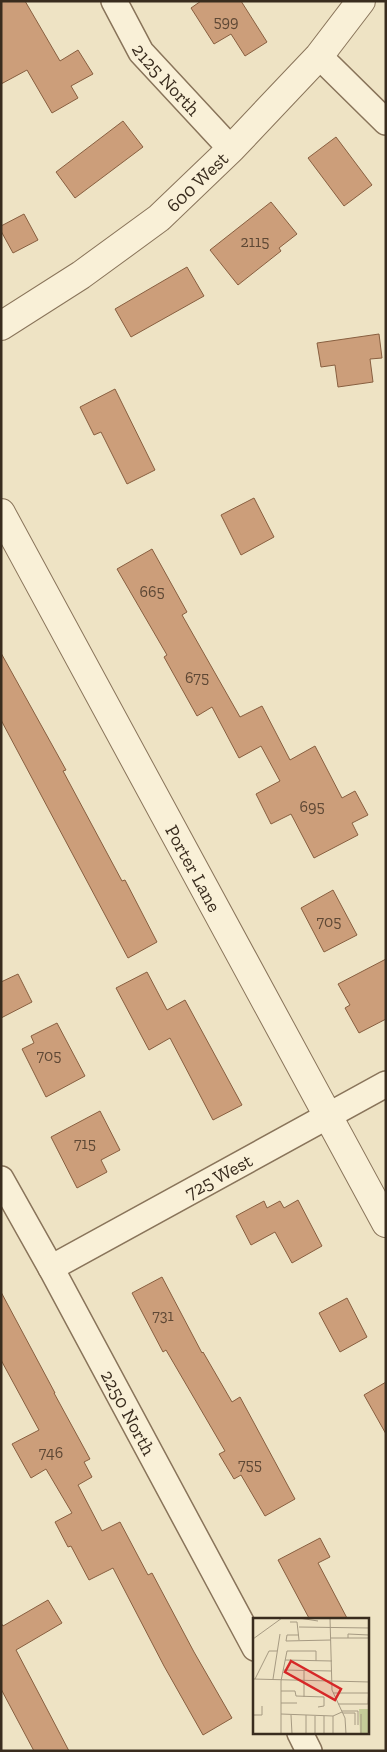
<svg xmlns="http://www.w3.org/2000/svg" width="387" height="1752" font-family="'Zilla Slab',serif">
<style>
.building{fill:#cc9e7a;stroke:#885f40}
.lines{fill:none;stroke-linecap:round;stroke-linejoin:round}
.minor-casing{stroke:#89745a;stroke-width:28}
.tertiary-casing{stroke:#89745a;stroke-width:30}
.minor{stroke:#f9f0d7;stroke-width:25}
.tertiary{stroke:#f9f0d7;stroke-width:28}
.labels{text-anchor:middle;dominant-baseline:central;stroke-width:5;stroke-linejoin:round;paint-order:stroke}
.number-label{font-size:16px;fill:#5e4835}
.street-label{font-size:19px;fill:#392c1e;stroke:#f6edd4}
.inset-road{fill:none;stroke:#a69a82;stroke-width:1}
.view{fill:#d62828;fill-opacity:0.15;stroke:#d62828;stroke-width:2.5}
.inset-edge{fill:none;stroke:#392c1e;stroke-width:2.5}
</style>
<rect width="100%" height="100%" fill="#eee3c4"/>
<!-- building -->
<g class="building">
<path d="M 1,1 L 25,1 L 60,61 L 78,50 L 93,74 L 71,86 L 78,98 L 52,113 L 27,70 L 1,84 Z"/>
<path d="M 201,1 L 241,1 L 267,42 L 245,56 L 231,34 L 214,44 L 191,8 Z"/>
<path d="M 123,121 L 143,147 L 75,198 L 56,172 Z"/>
<path d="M 336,137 L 372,185 L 344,206 L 308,158 Z"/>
<path d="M 271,202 L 297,234 L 279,248 L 281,251 L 238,285 L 210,250 Z"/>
<path d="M 24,214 L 38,240 L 13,253 L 1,231 L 1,226 Z"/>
<path d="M 187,267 L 204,296 L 131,337 L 115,309 Z"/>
<path d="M 379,334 L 382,358 L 370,359 L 373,382 L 338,387 L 335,365 L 321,367 L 317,343 Z"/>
<path d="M 115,389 L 155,470 L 127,484 L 101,432 L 94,435 L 80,407 Z"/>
<path d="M 254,498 L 274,537 L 241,555 L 221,515 Z"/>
<path d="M 152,549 L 187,612 L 182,615 L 240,717 L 262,706 L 290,760 L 315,746 L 342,798 L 355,791 L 368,815 L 352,823 L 358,835 L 314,858 L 291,814 L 271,824 L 256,794 L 280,781 L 261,746 L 239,758 L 212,707 L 197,716 L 164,657 L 167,655 L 117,569 Z"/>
<path d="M 1,653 L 66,770 L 63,771 L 122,881 L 125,880 L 157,942 L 128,958 L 1,720 Z"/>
<path d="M 333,890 L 357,935 L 324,952 L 301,908 Z"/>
<path d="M 386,959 L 386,1019 L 359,1033 L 345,1008 L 350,1005 L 338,984 Z"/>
<path d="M 147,972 L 167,1010 L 185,1000 L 242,1105 L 213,1120 L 170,1038 L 149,1050 L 116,988 Z"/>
<path d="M 18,974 L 32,1002 L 1,1018 L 1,982 Z"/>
<path d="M 57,1023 L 85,1076 L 46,1097 L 22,1049 L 34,1043 L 31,1036 Z"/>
<path d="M 100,1111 L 120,1150 L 101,1160 L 107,1172 L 77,1188 L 51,1137 Z"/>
<path d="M 298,1200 L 322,1246 L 292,1263 L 275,1232 L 251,1245 L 236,1216 L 264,1201 L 267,1208 L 280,1201 L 284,1208 Z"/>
<path d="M 162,1277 L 202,1353 L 203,1352 L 232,1402 L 240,1397 L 295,1499 L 265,1516 L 241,1475 L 234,1479 L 219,1454 L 225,1451 L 166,1350 L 163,1352 L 132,1293 Z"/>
<path d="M 1,1292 L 55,1393 L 54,1393 L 90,1459 L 84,1462 L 92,1477 L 78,1485 L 102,1531 L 120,1522 L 148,1575 L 152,1573 L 194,1652 L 232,1718 L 203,1735 L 164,1666 L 113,1568 L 89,1580 L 71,1546 L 68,1547 L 55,1522 L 72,1513 L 46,1469 L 31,1478 L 12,1444 L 39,1430 L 1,1360 Z"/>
<path d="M 347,1298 L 367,1337 L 340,1352 L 319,1313 Z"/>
<path d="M 386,1382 L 386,1434 L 364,1395 Z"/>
<path d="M 320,1538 L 330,1557 L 318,1563 L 348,1620 L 310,1620 L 278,1560 Z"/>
<path d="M 48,1600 L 62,1623 L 16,1650 L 69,1751 L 34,1751 L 1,1689 L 1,1623 L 3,1626 Z"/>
</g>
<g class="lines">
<defs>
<g id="minor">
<path id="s1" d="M 114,1 L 141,52 L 231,149"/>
<path d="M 319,56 L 386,122"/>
<path id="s2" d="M 1,1179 L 51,1268 L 255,1648"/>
<path id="s3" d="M 51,1268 L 386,1084"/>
<path d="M 300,1733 L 309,1751"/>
</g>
<g id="tertiary">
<path id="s4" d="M 1,326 L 81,275 L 159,218 L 231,149 L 319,56 L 361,1"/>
<path id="s5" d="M 1,513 L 386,1223"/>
</g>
</defs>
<!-- minor casing -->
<use href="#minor" class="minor-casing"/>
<!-- tertiary casing -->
<use href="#tertiary" class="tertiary-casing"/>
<!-- minor -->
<use href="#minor" class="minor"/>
<!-- tertiary -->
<use href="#tertiary" class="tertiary"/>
</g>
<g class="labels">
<!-- number labels -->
<g class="number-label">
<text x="226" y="21">599</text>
<text x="255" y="241">2115</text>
<text x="152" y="591">665</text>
<text x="197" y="677">675</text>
<text x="312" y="806">695</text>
<text x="329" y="921">705</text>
<text x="49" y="1055">705</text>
<text x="85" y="1143">715</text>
<text x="163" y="1315">731</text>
<text x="51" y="1452">746</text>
<text x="250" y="1464">755</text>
</g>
<!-- street labels -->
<g class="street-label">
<text stroke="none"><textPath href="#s1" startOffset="95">2125 North</textPath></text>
<text stroke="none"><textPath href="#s4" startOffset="244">600 West</textPath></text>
<text stroke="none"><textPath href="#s5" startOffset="404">Porter Lane</textPath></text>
<text stroke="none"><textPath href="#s3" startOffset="191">725 West</textPath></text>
<text stroke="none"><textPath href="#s2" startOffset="266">2250 North</textPath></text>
</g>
</g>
<!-- overview -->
<g transform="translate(253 1618)">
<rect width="116" height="116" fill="#eee3c4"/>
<path d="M 106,91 L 116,91 L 116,116 L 107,116 Z" fill="#c5cc98"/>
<path class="inset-road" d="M 46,0 L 65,3M 77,0 L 79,72 L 92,100 L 93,116M 37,4 L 44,4 L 46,22M 46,9 L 117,10M 46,17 L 34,17 L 33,23 L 78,22M 78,20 L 117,20M 95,20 L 95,16 L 116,17M 0,21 L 29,0M 32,42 L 79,43M 30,52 L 79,53M 0,61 L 117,64M 2,61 L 16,33 L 24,33M 20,61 L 27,16M 28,73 L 42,73 L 43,78 L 71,79 L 71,88 L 65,89M 80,75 L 115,75M 51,79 L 51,52M 28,85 L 44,85M 85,86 L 115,86 L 116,70M 89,93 L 105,93 L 105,107M 90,95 L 102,95 L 102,107M 28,96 L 80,98 L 89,94M 0,97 L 9,97 L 9,88M 38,97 L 39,116M 53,97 L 53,116M 62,98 L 62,116M 71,98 L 71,116M 80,98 L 80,116M 28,116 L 28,63 L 34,33 L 63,33 L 63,43M 108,116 L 108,96"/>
<path class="view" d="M 38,43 L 88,71 L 82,82 L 32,54 Z"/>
<rect width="116" height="116" class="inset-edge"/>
</g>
<!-- border -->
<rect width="387" height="1752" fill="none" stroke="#392c1e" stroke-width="5"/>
</svg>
